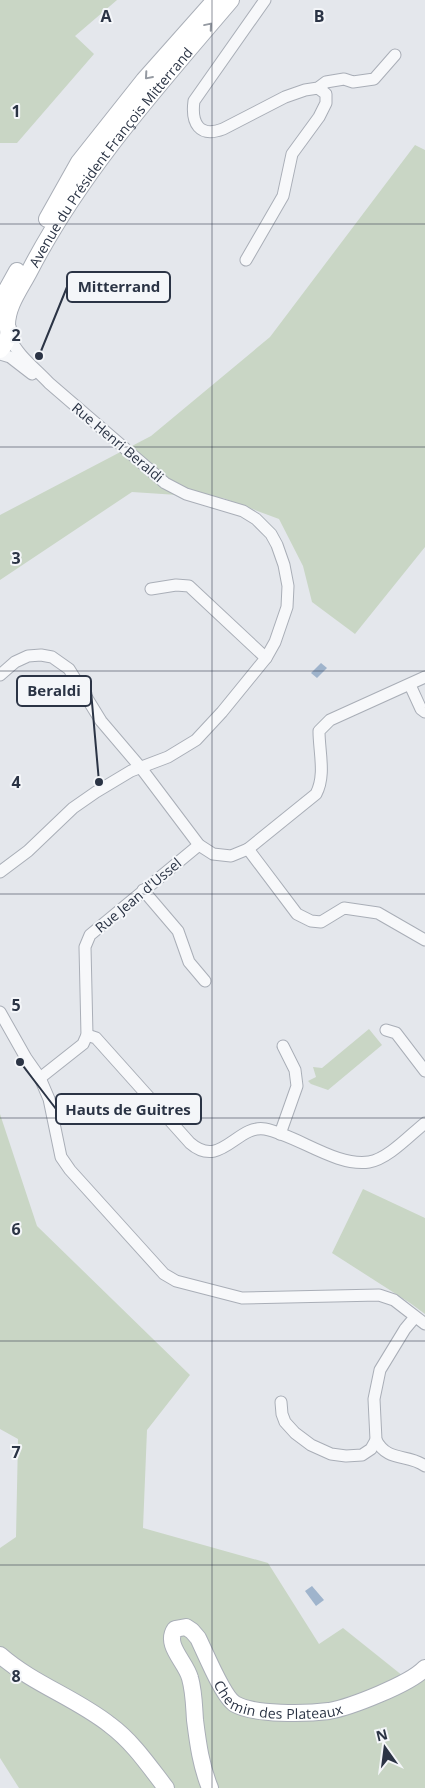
<svg xmlns="http://www.w3.org/2000/svg" width="425" height="1788" font-family="'Open Sans',sans-serif">
<style>
.green{fill:#c9d6c5}
.water{fill:#9fb4cc}
.lines{fill:none;stroke-linecap:round;stroke-linejoin:round}
.street-casing{stroke:#a9aeb7;stroke-width:13}
.secondary-casing{stroke:#a9aeb7;stroke-width:18}
.street{stroke:#f7f8fa;stroke-width:11}
.secondary{stroke:#fff;stroke-width:16}
.oneway{stroke:#959aa2}
.grid{fill:none;stroke:#2b3445;stroke-width:1;stroke-opacity:0.55}
.labels{text-anchor:middle;dominant-baseline:central;stroke-width:4;stroke-linejoin:round;paint-order:stroke}
.street-label{font-size:14px;fill:#2b3445;stroke:#f4f6f9}
.grid-label{font-size:16px;text-anchor:middle;font-weight:bold;fill:#2b3445;stroke:#f4f6f9;stroke-width:4;stroke-linejoin:round;paint-order:stroke}
.leader{fill:none;stroke:#2b3445;stroke-width:2}
.callout-dot{fill:#2b3445;stroke:#f4f6f9;stroke-width:2}
.callout{fill:#f4f6f9;stroke:#2b3445;stroke-width:2}
.callout-label{font-size:15px;text-anchor:middle;font-weight:bold;fill:#2b3445}
</style>
<rect width="100%" height="100%" fill="#e4e7ec"/>
<!-- green -->
<g class="green">
<path d="M 0,0 L 117,0 L 75,36 L 94,54 L 17,143 L 0,143 Z"/>
<path d="M 415,145 L 425,150 L 425,547 L 355,634 L 312,602 L 303,566 L 279,519 L 223,498 L 132,492 L 0,580 L 0,515 L 151,436 L 270,337 Z"/>
<path d="M 369,1029 L 382,1045 L 328,1090 L 311,1084 L 308,1081 L 316,1077 L 313,1067 L 322,1068 Z"/>
<path d="M 0,1114 L 37,1226 L 190,1375 L 147,1430 L 143,1528 L 268,1563 L 319,1644 L 343,1628 L 403,1676 L 425,1677 L 425,1788 L 19,1788 L 0,1758 L 0,1548 L 16,1537 L 18,1439 L 0,1429 Z"/>
<path d="M 363,1189 L 425,1218 L 425,1314 L 410,1303 L 332,1253 Z"/>
</g>
<!-- water -->
<g class="water">
<path d="M 321,663 L 327,668 L 317,678 L 311,673 Z"/>
<path d="M 312,1586 L 324,1600 L 316,1606 L 305,1591 Z"/>
</g>
<g class="lines">
<defs>
<g id="street">
<path d="M 265,0 L 194,101 C 191,123 199,138 223,129 L 285,97 L 305,90 L 318,88 L 326,82 L 344,79 L 353,82 L 374,79 L 395,55"/>
<path d="M 246,260 L 283,196 L 292,154 L 319,117 L 326,103 L 326,94 L 318,88"/>
<path d="M 0,354 L 10,357 L 32,374"/>
<path d="M 151,589 L 176,585 L 189,586 L 266,658"/>
<path d="M 0,675 L 15,662 L 28,656 L 41,655 L 52,657 L 69,669 L 101,721 L 141,768 L 199,845 L 213,854 L 231,856 L 248,849 L 316,794 C 326,775 319,752 319,731 L 330,720 L 425,677"/>
<path d="M 410,685 L 421,709 L 425,712"/>
<path d="M 248,849 L 297,914 L 311,921 L 321,922 L 344,908 L 378,913 L 425,940"/>
<path d="M 0,872 L 28,851 L 73,808 L 96,792 L 131,771 L 168,757 L 196,740 L 222,712 L 266,658 L 275,642 L 287,607 L 288,586 L 284,565 L 277,545 L 271,534 L 256,519 L 243,511 L 186,494 L 165,483 L 49,383 C 35,368 17,355 9,336"/>
<path d="M 143,890 L 178,931 L 189,962 L 205,981"/>
<path d="M 0,1012 L 26,1058 L 40,1078 L 49,1099 L 61,1157 L 70,1170 L 164,1274 L 176,1281 L 242,1298 L 379,1295 L 394,1300 L 425,1324"/>
<path d="M 386,1030 L 396,1033 L 425,1071"/>
<path d="M 87,1035 L 96,1038 L 190,1143 C 221,1170 237,1124 265,1129 C 297,1135 336,1167 369,1162 C 388,1159 410,1135 425,1123"/>
<path d="M 40,1078 L 83,1044 L 87,1035 L 85,947 L 90,935 L 199,845"/>
<path d="M 280,1134 L 297,1086 L 295,1070 L 283,1046"/>
<path d="M 281,1402 L 282,1414 L 285,1422 L 295,1433 L 311,1445 L 331,1454 L 346,1456 L 362,1455 L 371,1449 L 376,1440 L 374,1399 L 380,1370 L 405,1329 L 415,1317"/>
<path d="M 376,1440 C 388,1463 408,1453 425,1466"/>
</g>
<g id="secondary">
<path d="M 47,219 L 79,162 L 144,80 L 215,0"/>
<path d="M 0,302 L 17,271"/>
<path d="M 0,317 C 12,326 10,340 0,350"/>
<path id="s1" d="M 7,325 C 7,306 20,289 29,272 C 81,171 158,86 231,0"/>
<path d="M 0,1655 C 33,1684 76,1698 110,1725 C 133,1742 149,1766 166,1788"/>
<path id="s2" d="M 210,1788 C 201,1766 198,1744 195,1720 C 194,1706 194,1692 190,1678 C 186,1662 164,1645 175,1629 L 186,1627 L 192,1631 L 198,1638 C 205,1652 223,1697 235,1704 C 254,1715 306,1714 329,1711 C 351,1707 410,1684 425,1668"/>
</g>
</defs>
<!-- street casing -->
<use href="#street" class="street-casing"/>
<!-- secondary casing -->
<use href="#secondary" class="secondary-casing"/>
<!-- street -->
<use href="#street" class="street"/>
<!-- secondary -->
<use href="#secondary" class="secondary"/>
</g>
<!-- one-way arrows -->
<defs><path id="oneway-chevron" d="M-2-3.5L2.5 0L-2 3.5" fill="none" stroke-width="1.6" stroke-linecap="round" stroke-linejoin="round" transform="scale(1.25)"/></defs>
<g class="oneway">
<use href="#oneway-chevron" transform="translate(209 26) rotate(-50)"/>
<use href="#oneway-chevron" transform="translate(148 76) rotate(131)"/>
</g>
<!-- grid -->
<path class="grid" d="M 212,0 L 212,1788M 0,224 L 425,224M 0,447 L 425,447M 0,671 L 425,671M 0,894 L 425,894M 0,1118 L 425,1118M 0,1341 L 425,1341M 0,1565 L 425,1565"/>
<g class="labels">
<!-- street labels -->
<g class="street-label">
<text stroke="none"><textPath href="#s1" startOffset="199">Avenue du Président François Mitterrand</textPath></text>
<text transform="translate(118 442) rotate(40)">Rue Henri Beraldi</text>
<text transform="translate(138 895) rotate(-40)">Rue Jean d'Ussel</text>
<text stroke="none"><textPath href="#s2" startOffset="310">Chemin des Plateaux</textPath></text>
</g>
</g>
<g class="grid-label">
<text x="106" y="22">A</text>
<text x="319" y="22">B</text>
<text x="16" y="117">1</text>
<text x="16" y="341">2</text>
<text x="16" y="564">3</text>
<text x="16" y="788">4</text>
<text x="16" y="1011">5</text>
<text x="16" y="1235">6</text>
<text x="16" y="1458">7</text>
<text x="16" y="1682">8</text>
</g>
<!-- callouts -->
<path class="leader" d="M39 356L67 287M99 782L91 691M20 1062L56 1109"/>
<g class="callout-dot">
<circle cx="39" cy="356" r="5"/>
<circle cx="99" cy="782" r="5"/>
<circle cx="20" cy="1062" r="5"/>
</g>
<g class="callout">
<rect x="67" y="272" width="103" height="30" rx="5"/>
<rect x="17" y="676" width="74" height="30" rx="5"/>
<rect x="56" y="1094" width="145" height="30" rx="5"/>
</g>
<g class="callout-label">
<text x="119" y="292">Mitterrand</text>
<text x="54" y="696">Beraldi</text>
<text x="128" y="1115">Hauts de Guitres</text>
</g>
<!-- north arrow -->
<g transform="translate(385 1748) rotate(346)" stroke="#f4f6f9" stroke-width="4" paint-order="stroke">
<path d="M0-4L9 19L0 12L-9 19Z" fill="#2b3445"/>
<text y="-8" font-size="14" font-weight="bold" text-anchor="middle" fill="#2b3445">N</text>
</g>
</svg>
